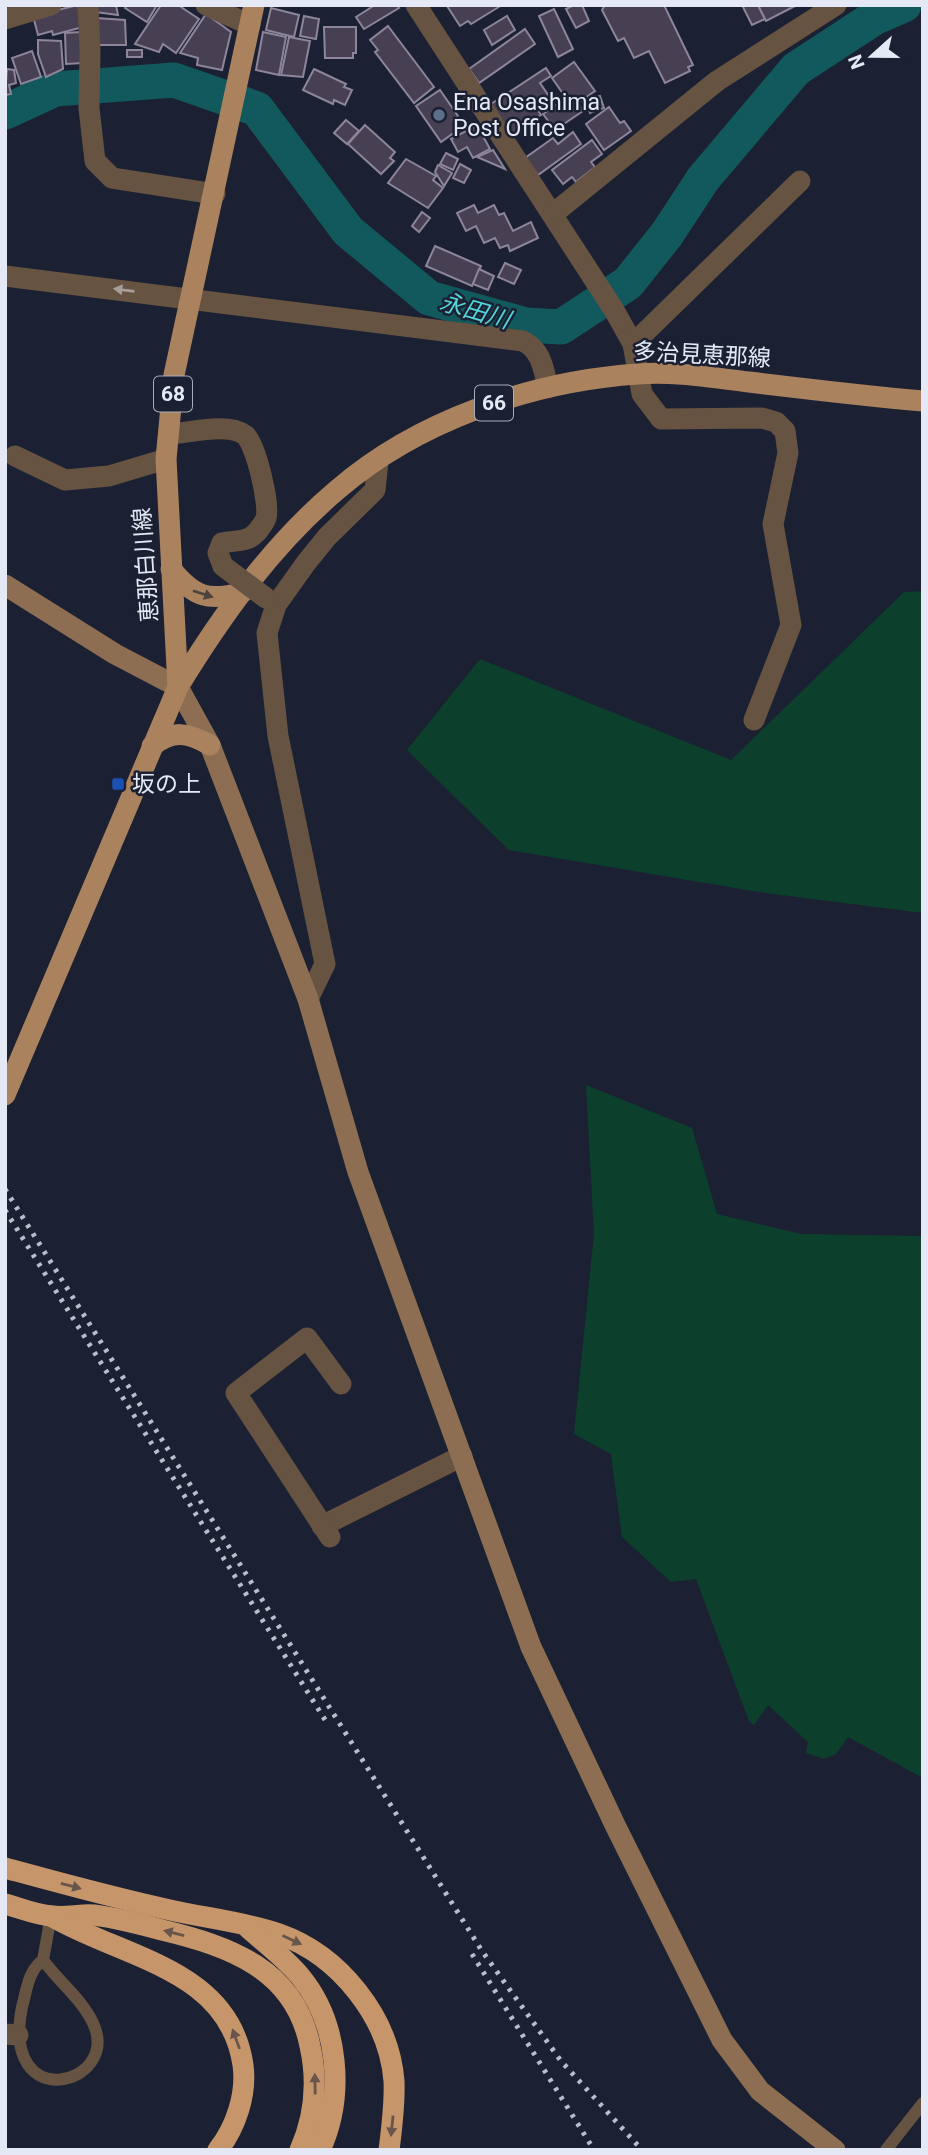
<svg xmlns="http://www.w3.org/2000/svg" width="928" height="2155" font-family="Roboto,'Noto Sans JP',sans-serif">
<style>
.green{fill:#0c402c}
.lines{fill:none;stroke-linecap:round;stroke-linejoin:round}
.river{stroke:#11595c;stroke-width:35}
.building{fill:#473f52;stroke:#8d859a;stroke-width:2}
.lane{stroke:#665341;stroke-width:12}
.street{stroke:#665341;stroke-width:21}
.secondary{stroke:#8d6e52;stroke-width:21}
.primary{stroke:#ab825e;stroke-width:21}
.highway{stroke:#c6956a;stroke-width:21}
.rail{stroke:#b9becb;stroke-width:5;stroke-dasharray:3.5 7;stroke-linecap:butt}
.street-bridge{stroke:#665341;stroke-width:21}
.oneway{fill:#a59e9b}
.oneway2{fill:#4d4341}
.oneway3{fill:#68554b}
.service-dot{fill:#5c6f8a;stroke:#1b2132;stroke-width:2.5}
.transit-dot{fill:#1a4fb4;stroke:#1b2132;stroke-width:2.5}
.labels{text-anchor:middle;dominant-baseline:central;stroke-width:5;stroke-linejoin:round;paint-order:stroke}
.shield{fill:#1b2132;stroke:#a8adba;stroke-width:2}
.shield-label{font-size:21px;font-weight:bold;fill:#e4e9f5}
.poi-label{font-size:23px;fill:#e4e9f5;stroke:#1b2132;text-anchor:start}
.street-label{font-size:23px;fill:#e4e9f5;stroke:#1b2132}
.water-label{font-size:24px;font-style:italic;fill:#52d5da;stroke:#1b2132}
</style>
<rect width="100%" height="100%" fill="#1b2132"/>
<!-- green -->
<g class="green">
<path d="M 923,591 L 923,913 L 759,892 L 509,850 L 407,750 L 480,659 L 731,760 L 904,592 Z"/>
<path d="M 586,1085 L 692,1128 L 717,1214 L 801,1234 L 923,1236 L 923,1778 L 848,1737 L 836,1754 L 824,1759 L 806,1753 L 808,1742 L 768,1705 L 754,1725 L 749,1721 L 696,1579 L 671,1582 L 622,1537 L 611,1454 L 574,1434 L 594,1234 Z"/>
</g>
<g class="lines">
<!-- river -->
<path class="river" d="M 5,112 L 55,89 L 174,80 L 257,109 L 348,231 L 429,298 L 526,325 L 561,327 L 628,283 L 667,234 L 703,179 L 796,69 L 874,18 L 904,5"/>
</g>
<!-- building -->
<g class="building">
<path d="M 78,5 L 83,27 L 53,35 L 52,31 L 38,35 L 33,16 Z"/>
<path d="M 96,5 L 116,5 L 118,15 L 95,12 Z"/>
<path d="M 127,5 L 157,5 L 147,22 L 125,8 Z"/>
<path d="M 161,5 L 178,5 L 199,19 L 176,53 L 163,44 L 159,52 L 135,44 Z"/>
<path d="M 375,5 L 397,5 L 399,8 L 364,29 L 356,17 Z"/>
<path d="M 502,5 L 471,24 L 468,21 L 460,26 L 447,6 Z"/>
<path d="M 574,5 L 582,5 L 589,21 L 576,28 L 566,9 Z"/>
<path d="M 605,5 L 664,5 L 693,65 L 688,67 L 690,71 L 665,83 L 649,51 L 634,58 L 624,38 L 618,41 L 602,10 Z"/>
<path d="M 742,5 L 758,5 L 765,19 L 752,25 Z"/>
<path d="M 758,5 L 797,5 L 766,21 Z"/>
<path d="M 271,8 L 299,15 L 294,37 L 266,30 Z"/>
<path d="M 554,9 L 573,49 L 558,57 L 539,16 Z"/>
<path d="M 206,14 L 231,32 L 222,70 L 197,65 L 198,58 L 180,53 Z"/>
<path d="M 304,16 L 319,19 L 316,39 L 300,36 Z"/>
<path d="M 507,16 L 515,30 L 492,45 L 484,30 Z"/>
<path d="M 96,18 L 125,20 L 126,45 L 96,45 Z"/>
<path d="M 388,26 L 434,87 L 414,103 L 375,52 L 378,50 L 370,40 Z"/>
<path d="M 324,27 L 356,27 L 356,53 L 353,53 L 353,58 L 325,58 Z"/>
<path d="M 525,29 L 535,44 L 479,83 L 469,69 Z"/>
<path d="M 80,32 L 83,63 L 66,64 L 65,33 Z"/>
<path d="M 263,32 L 286,37 L 279,75 L 256,70 Z"/>
<path d="M 289,37 L 310,41 L 303,77 L 281,75 Z"/>
<path d="M 38,40 L 61,41 L 63,69 L 46,77 L 38,54 Z"/>
<rect x="127" y="50" width="15" height="7"/>
<path d="M 32,51 L 41,77 L 21,84 L 12,58 Z"/>
<path d="M 574,62 L 595,91 L 578,103 L 583,111 L 555,130 L 543,114 L 566,98 L 552,78 Z"/>
<path d="M 546,68 L 551,76 L 540,83 L 549,96 L 535,106 L 541,115 L 510,135 L 491,104 Z"/>
<path d="M 7,69 L 14,70 L 16,83 L 9,85 L 11,94 L 5,95 Z"/>
<path d="M 314,69 L 346,84 L 344,87 L 352,90 L 345,105 L 334,100 L 333,104 L 303,90 Z"/>
<path d="M 440,90 L 458,116 L 453,120 L 459,129 L 441,142 L 416,106 Z"/>
<path d="M 600,96 L 604,108 L 590,113 L 586,100 Z"/>
<path d="M 609,107 L 620,123 L 624,121 L 631,131 L 604,150 L 586,124 Z"/>
<path d="M 346,120 L 359,131 L 347,144 L 334,133 Z"/>
<path d="M 365,125 L 395,152 L 390,158 L 394,161 L 381,174 L 348,144 Z"/>
<path d="M 477,125 L 490,149 L 473,158 L 467,147 L 458,152 L 451,139 Z"/>
<path d="M 573,132 L 581,144 L 538,175 L 525,158 L 553,138 L 558,144 Z"/>
<path d="M 592,140 L 602,154 L 591,162 L 595,167 L 576,182 L 572,177 L 563,184 L 552,170 Z"/>
<path d="M 493,150 L 505,169 L 477,157 Z"/>
<path d="M 446,153 L 458,159 L 453,170 L 440,164 Z"/>
<path d="M 406,159 L 436,176 L 433,180 L 443,188 L 428,208 L 388,183 Z"/>
<path d="M 460,164 L 471,170 L 464,183 L 453,178 Z"/>
<path d="M 438,165 L 452,173 L 444,186 L 435,172 Z"/>
<path d="M 474,205 L 478,213 L 494,205 L 499,215 L 504,213 L 513,231 L 531,222 L 538,238 L 510,251 L 508,245 L 500,248 L 495,238 L 484,243 L 476,226 L 466,231 L 457,213 Z"/>
<path d="M 422,212 L 430,218 L 419,232 L 412,226 Z"/>
<path d="M 435,246 L 481,266 L 472,286 L 426,266 Z"/>
<path d="M 505,263 L 521,270 L 514,284 L 498,277 Z"/>
<path d="M 479,269 L 494,276 L 488,290 L 473,284 Z"/>
</g>
<g class="lines">
<!-- lane -->
<g class="lane">
<path d="M 43,1960 C 28,1971 27,1989 22,2007 C 0,2117 122,2085 93,2023 C 82,1999 58,1981 43,1960 L 51,1916"/>
<path d="M 886,2150 L 923,2103"/>
</g>
<!-- street -->
<g class="street">
<path d="M 88,5 L 90,51 L 89,108 L 95,161 L 112,178 L 215,194"/>
<path d="M 206,5 L 250,25"/>
<path d="M 416,5 L 614,310 L 633,344 L 642,394 L 661,419 L 762,418 L 776,422 L 785,431 L 788,453 L 773,524 L 791,625 L 754,720"/>
<path d="M 5,19 L 51,5"/>
<path d="M 553,214 L 717,81 L 836,5"/>
<path d="M 5,276 L 523,341 C 542,351 543,368 548,387"/>
<path d="M 633,344 L 800,181"/>
<path d="M 169,434 C 189,433 228,422 245,435 C 256,444 270,505 266,518 C 265,522 259,529 257,532 C 247,543 235,540 222,543 L 218,553 L 223,566"/>
<path d="M 15,456 L 65,480 L 109,476 L 166,459"/>
<path d="M 308,999 L 325,964 L 278,736 L 267,633 L 276,605 L 306,563 L 327,537 L 375,490 L 378,462"/>
<path d="M 322,1526 L 462,1456"/>
<path d="M 330,1537 L 236,1393 L 307,1338 L 341,1384"/>
<path d="M 5,2034 L 18,2035"/>
</g>
<!-- secondary -->
<path class="secondary" d="M 5,585 L 115,654 L 178,687 L 210,745 L 308,999 L 358,1172 L 531,1647 L 615,1825 L 722,2040 L 760,2091 L 835,2150"/>
<!-- primary -->
<g class="primary">
<path d="M 171,569 C 194,597 208,602 243,592"/>
<path d="M 178,687 C 222,615 272,545 337,490 C 418,420 533,381 638,374 C 674,371 714,378 749,382 C 807,389 865,396 923,401"/>
<path d="M 152,746 C 173,730 187,732 210,745"/>
<path d="M 5,1095 L 178,687 L 166,459 L 174,375 L 254,5"/>
</g>
<!-- highway -->
<g class="highway">
<path d="M 5,1868 C 60,1883 114,1898 170,1910 C 205,1918 245,1922 279,1934 C 339,1955 389,2017 394,2081 C 395,2104 392,2127 389,2150"/>
<path d="M 5,1904 C 20,1908 36,1915 52,1916 C 66,1918 80,1914 94,1915 C 117,1918 140,1924 162,1930 C 229,1946 295,1969 310,2046 C 318,2082 315,2116 300,2150"/>
<path d="M 51,1916 C 122,1958 229,1968 243,2065 C 247,2094 236,2127 218,2150"/>
<path d="M 248,1928 C 266,1944 285,1958 300,1976 C 339,2023 345,2096 320,2150"/>
</g>
<!-- rail -->
<g class="rail">
<path d="M 5,1189 L 482,1951 L 561,2061 L 642,2150"/>
<path d="M 5,1210 L 327,1723"/>
<path d="M 472,1954 L 594,2150"/>
</g>
<!-- street-bridge -->
<path class="street-bridge" d="M 223,566 L 266,598"/>
</g>
<!-- one-way arrows -->
<defs><path id="oneway-solid" d="M-6-.8H1V-3.2L6.5 0L1 3.2V.8H-6Z" transform="scale(1.75)"/></defs>
<use class="oneway" href="#oneway-solid" transform="translate(124 290) rotate(-173)"/>
<use class="oneway2" href="#oneway-solid" transform="translate(203 594) rotate(18)"/>
<g class="oneway3">
<use href="#oneway-solid" transform="translate(71 1886) rotate(15)"/>
<use href="#oneway-solid" transform="translate(174 1933) rotate(-166)"/>
<use href="#oneway-solid" transform="translate(292 1940) rotate(25)"/>
<use href="#oneway-solid" transform="translate(236 2039) rotate(-110)"/>
<use href="#oneway-solid" transform="translate(315 2084) rotate(-91)"/>
<use href="#oneway-solid" transform="translate(392 2126) rotate(96)"/>
</g>
<!-- markers -->
<circle class="service-dot" cx="439" cy="115" r="7"/>
<rect class="transit-dot" x="111" y="777" width="14" height="14" rx="3.5"/>
<g class="labels">
<!-- shield labels -->
<g class="shield">
<rect x="154" y="376.5" width="38" height="35" rx="5"/>
<rect x="475" y="385.5" width="38" height="35" rx="5"/>
</g>
<g class="shield-label">
<text x="173" y="394">68</text>
<text x="494" y="403">66</text>
</g>
<!-- poi labels -->
<g class="poi-label">
<text x="453" y="102">Ena Osashima<tspan x="453" dy="26">Post Office</tspan></text>
<text x="132" y="784">坂の上</text>
</g>
<!-- street labels -->
<g class="street-label">
<text transform="translate(702 355) rotate(3)">多治見恵那線</text>
<text transform="translate(146 565) rotate(-94)">恵那白川線</text>
</g>
<!-- water labels -->
<g class="water-label">
<text transform="translate(475 311) rotate(16)">永田川</text>
</g>
</g>
<!-- border -->
<rect width="928" height="2155" fill="none" stroke="#e4e9f5" stroke-width="14"/>
<!-- north arrow -->
<g transform="translate(872 56) rotate(249)" stroke="#1b2132" stroke-width="5" paint-order="stroke">
<path d="M0-5L12 26L0 18L-12 26Z" fill="#e4e9f5"/>
<text y="-10" font-size="19" font-weight="bold" text-anchor="middle" fill="#e4e9f5">N</text>
</g>
</svg>
